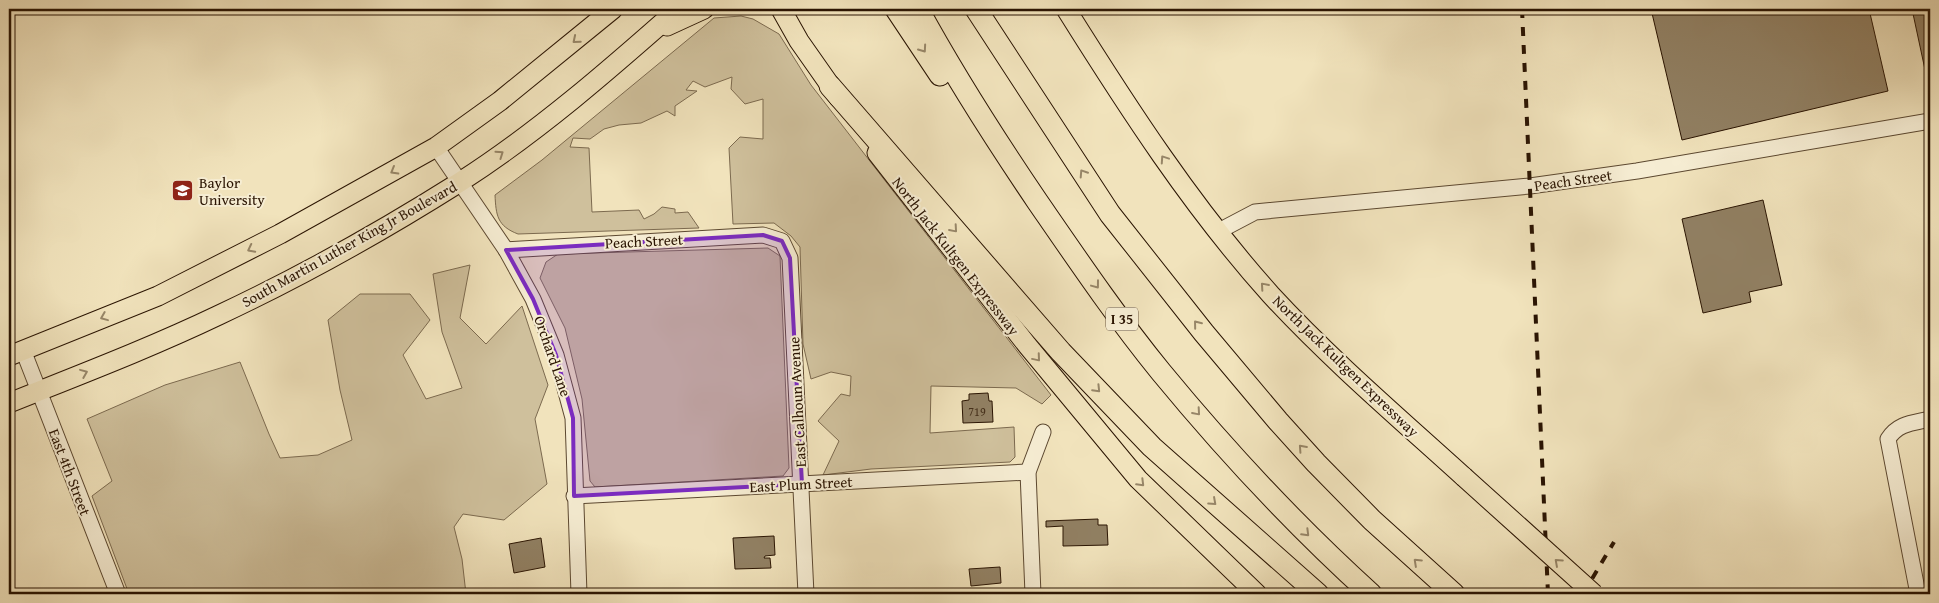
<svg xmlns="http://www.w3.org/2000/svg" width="1939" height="603" font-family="'Gentium Book Plus',serif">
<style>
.green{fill:#cfc09c;stroke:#7c6a4f}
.building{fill:#918063;stroke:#2a1402}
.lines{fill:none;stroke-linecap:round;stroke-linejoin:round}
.minor-casing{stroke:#5c4830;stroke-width:17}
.major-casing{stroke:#2a1402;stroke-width:21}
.highway-casing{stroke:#2a1402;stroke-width:23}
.minor{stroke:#f6edd3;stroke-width:15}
.major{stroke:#f1e3bc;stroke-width:19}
.highway{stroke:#f1e3bc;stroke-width:21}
.rail{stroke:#2a1402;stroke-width:4;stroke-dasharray:9 9;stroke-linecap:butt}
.major-bridge-casing{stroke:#2a1402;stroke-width:21;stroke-linecap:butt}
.major-bridge{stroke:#f1e3bc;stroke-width:19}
.oneway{stroke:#978668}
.marked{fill:#7b2cbf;fill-opacity:0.2;stroke:#7b2cbf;stroke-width:4;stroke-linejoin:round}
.labels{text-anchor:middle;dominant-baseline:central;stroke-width:4;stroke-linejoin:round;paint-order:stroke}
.number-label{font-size:12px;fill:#442f1a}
.shield{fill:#f6edd3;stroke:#675541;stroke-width:1}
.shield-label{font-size:14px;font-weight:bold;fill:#2a1402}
.street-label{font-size:15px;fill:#2a1402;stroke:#f6edd3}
.poi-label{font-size:15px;fill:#2a1402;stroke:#f6edd3;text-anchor:start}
</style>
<rect width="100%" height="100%" fill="#f1e3bc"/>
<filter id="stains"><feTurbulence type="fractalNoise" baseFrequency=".004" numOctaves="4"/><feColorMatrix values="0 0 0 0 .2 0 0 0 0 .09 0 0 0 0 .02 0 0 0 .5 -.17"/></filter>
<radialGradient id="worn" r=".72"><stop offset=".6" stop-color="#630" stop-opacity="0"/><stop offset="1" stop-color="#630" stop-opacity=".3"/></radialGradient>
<!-- green -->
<g class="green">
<path d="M 741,16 L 753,19 L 779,34 L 811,85 L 1051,395 L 1042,404 L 1016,388 L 931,386 L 930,433 L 1014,427 L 1015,457 L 1010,462 L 871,469 L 823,475 L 839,441 L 818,421 L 841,394 L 850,396 L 851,376 L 831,372 L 811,379 L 803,344 L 800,247 L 791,236 L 774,223 L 733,224 L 729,148 L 740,137 L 763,139 L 763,99 L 745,104 L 731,89 L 732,77 L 705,87 L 693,81 L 686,90 L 697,91 L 675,106 L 675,116 L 667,111 L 641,123 L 619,125 L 604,129 L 590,139 L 573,138 L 570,147 L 589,148 L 592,212 L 639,210 L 644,219 L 654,214 L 662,207 L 675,209 L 675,213 L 688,212 L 699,228 L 518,234 C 497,226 496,215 495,195 L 542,160 L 714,18 Z"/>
<path d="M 768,248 L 780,256 L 789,468 L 783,476 L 595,487 L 590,481 L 582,399 L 565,328 L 540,278 L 546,262 L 558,254 Z"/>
<path d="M 470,265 L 460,318 L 486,344 L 522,306 L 548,385 L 535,419 L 547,484 L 504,520 L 463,514 L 454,527 L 462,559 L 466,594 L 129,594 L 92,496 L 112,481 L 87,419 L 165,385 L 240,362 L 269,434 L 280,458 L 318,455 L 352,440 L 340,390 L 328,320 L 360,294 L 410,294 L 430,320 L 403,355 L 426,399 L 462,388 L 442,332 L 433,274 Z"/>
</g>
<!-- building -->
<g class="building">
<path d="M 1651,9 L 1869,9 L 1888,91 L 1682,140 Z"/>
<path d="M 1912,9 L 1930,9 L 1930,93 Z"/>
<path d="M 1763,200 L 1782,285 L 1749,292 L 1751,302 L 1703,313 L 1682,219 Z"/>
<path d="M 988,393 L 989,401 L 992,401 L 993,422 L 963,423 L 962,401 L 969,400 L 969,394 Z"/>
<path d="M 1098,519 L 1098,525 L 1107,525 L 1108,545 L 1063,546 L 1063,526 L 1046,527 L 1046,521 Z"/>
<path d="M 774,536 L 775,555 L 765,556 L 764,558 L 770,558 L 771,568 L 735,569 L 733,538 Z"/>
<path d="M 541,538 L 545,567 L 514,573 L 509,544 Z"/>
<path d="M 1000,567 L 1001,583 L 971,586 L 969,569 Z"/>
</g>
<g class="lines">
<defs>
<g id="minor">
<path d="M 436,147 L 506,250 L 533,299 L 556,355 L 573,418 L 579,594"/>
<path d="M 1217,232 L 1255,212 L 1530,186 L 1637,171 L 1930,121"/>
<path d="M 506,250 L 763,235 L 782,241 L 790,258 L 806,594"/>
<path d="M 23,350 L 118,594"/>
<path d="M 574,496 L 1028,472"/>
<path d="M 1033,594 L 1028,472 L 1043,432"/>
<path d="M 1918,594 L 1888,439 C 1898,423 1913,423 1930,419"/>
</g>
<g id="major">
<path d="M 781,9 L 799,41 L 839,98"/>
<path d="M 1066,9 C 1128,108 1192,207 1271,295 C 1331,360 1399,418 1464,477"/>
<path d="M 667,26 L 704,9"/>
<path d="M 877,153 L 1027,345 L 1138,479 L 1257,594"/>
<path d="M 9,356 L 158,296 L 280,234 L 436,147 L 500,101 L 613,9"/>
<path d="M 9,403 C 79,375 150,348 219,315 C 300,277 384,230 460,182 C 538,132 609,70 678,9"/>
</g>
<g id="highway">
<path d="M 896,9 L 940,75"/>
<path d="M 918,9 C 954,75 995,139 1037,201 C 1077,259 1117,318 1161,372 C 1226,451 1296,526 1371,594"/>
<path d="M 976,9 L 1110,214 L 1204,333 L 1278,421 L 1316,463 L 1372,520 L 1454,594"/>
<path d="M 830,86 L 1061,352 L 1152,447 L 1318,594"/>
</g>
</defs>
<!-- minor casing -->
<use href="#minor" class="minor-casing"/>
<!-- major casing -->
<use href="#major" class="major-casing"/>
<!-- highway casing -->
<use href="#highway" class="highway-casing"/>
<!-- minor -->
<use href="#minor" class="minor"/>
<!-- major -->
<use href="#major" class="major"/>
<!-- highway -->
<use href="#highway" class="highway"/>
<!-- rail -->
<g class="rail">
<path d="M 1522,9 L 1548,594"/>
<path d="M 1583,594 L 1614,542"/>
</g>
<defs>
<path id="major-bridge" d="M 1464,477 L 1594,594"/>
</defs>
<!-- major-bridge casing -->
<use href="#major-bridge" class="major-bridge-casing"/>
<!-- major-bridge -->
<use href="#major-bridge" class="major-bridge"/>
</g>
<!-- one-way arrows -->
<defs><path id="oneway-chevron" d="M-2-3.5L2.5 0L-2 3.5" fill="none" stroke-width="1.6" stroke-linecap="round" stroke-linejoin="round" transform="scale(1.25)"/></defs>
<g class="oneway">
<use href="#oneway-chevron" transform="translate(576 40) rotate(140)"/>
<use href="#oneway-chevron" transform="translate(923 49) rotate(55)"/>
<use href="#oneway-chevron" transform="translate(500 154) rotate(-35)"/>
<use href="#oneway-chevron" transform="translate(1164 159) rotate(-124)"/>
<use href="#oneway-chevron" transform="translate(394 171) rotate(150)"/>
<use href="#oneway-chevron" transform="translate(1083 173) rotate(-123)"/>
<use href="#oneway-chevron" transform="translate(954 229) rotate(49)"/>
<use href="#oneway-chevron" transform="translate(251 249) rotate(153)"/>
<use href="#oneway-chevron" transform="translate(1096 285) rotate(53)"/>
<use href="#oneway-chevron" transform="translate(1264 286) rotate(-131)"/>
<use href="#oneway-chevron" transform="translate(104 317) rotate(158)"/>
<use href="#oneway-chevron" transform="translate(1197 324) rotate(-129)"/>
<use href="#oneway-chevron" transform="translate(1037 358) rotate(50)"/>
<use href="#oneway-chevron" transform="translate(84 373) rotate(-22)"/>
<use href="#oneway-chevron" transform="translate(1097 389) rotate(46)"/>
<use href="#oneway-chevron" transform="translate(1197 412) rotate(49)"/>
<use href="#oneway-chevron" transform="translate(1302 448) rotate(-132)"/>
<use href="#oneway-chevron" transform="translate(1141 483) rotate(45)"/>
<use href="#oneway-chevron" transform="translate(1213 502) rotate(42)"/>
<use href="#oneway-chevron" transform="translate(1306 533) rotate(45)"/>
<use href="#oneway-chevron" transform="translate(1417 562) rotate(-137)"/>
<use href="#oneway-chevron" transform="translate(1558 562) rotate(-138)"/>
</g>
<!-- marked area -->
<path class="marked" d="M 763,235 L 782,241 L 790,258 L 802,484 L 574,496 L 573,418 L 556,355 L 533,299 L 506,250 Z"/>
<!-- icons -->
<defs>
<symbol id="university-square" viewBox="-11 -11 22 22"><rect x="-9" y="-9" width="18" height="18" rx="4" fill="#8f2418" stroke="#f6edd3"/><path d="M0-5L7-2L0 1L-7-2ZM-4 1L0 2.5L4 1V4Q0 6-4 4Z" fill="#fff"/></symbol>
</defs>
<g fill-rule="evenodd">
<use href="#university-square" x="170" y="178" width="25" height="25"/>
</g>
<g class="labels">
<!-- number labels -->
<g class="number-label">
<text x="977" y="411">719</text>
</g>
<!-- shield labels -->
<rect class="shield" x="1106" y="307.5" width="32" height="23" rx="4"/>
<g class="shield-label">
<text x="1122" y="319">I 35</text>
</g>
<!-- street labels -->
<g class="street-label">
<text transform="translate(1573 180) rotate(-8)">Peach Street</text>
<text transform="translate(644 241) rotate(-3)">Peach Street</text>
<text transform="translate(349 244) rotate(-29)">South Martin Luther King Jr Boulevard</text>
<text transform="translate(956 256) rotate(52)">North Jack Kultgen Expressway</text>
<text transform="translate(553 356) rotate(71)">Orchard Lane</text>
<text transform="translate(1346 366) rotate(44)">North Jack Kultgen Expressway</text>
<text transform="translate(797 402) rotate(-93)">East Calhoun Avenue</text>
<text transform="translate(70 472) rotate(69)">East 4th Street</text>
<text transform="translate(801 484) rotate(-3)">East Plum Street</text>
</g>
<!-- poi labels -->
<g class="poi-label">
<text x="199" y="182">Baylor<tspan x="199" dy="17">University</tspan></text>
</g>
</g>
<!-- margin -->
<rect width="1939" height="603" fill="none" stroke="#f1e3bc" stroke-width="30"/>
<rect x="10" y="10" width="1919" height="583" fill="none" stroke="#2a1402" stroke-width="2.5"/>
<rect x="15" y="15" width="1909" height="573" fill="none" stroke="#2a1402"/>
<rect width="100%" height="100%" filter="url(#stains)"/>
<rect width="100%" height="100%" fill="url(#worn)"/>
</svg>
